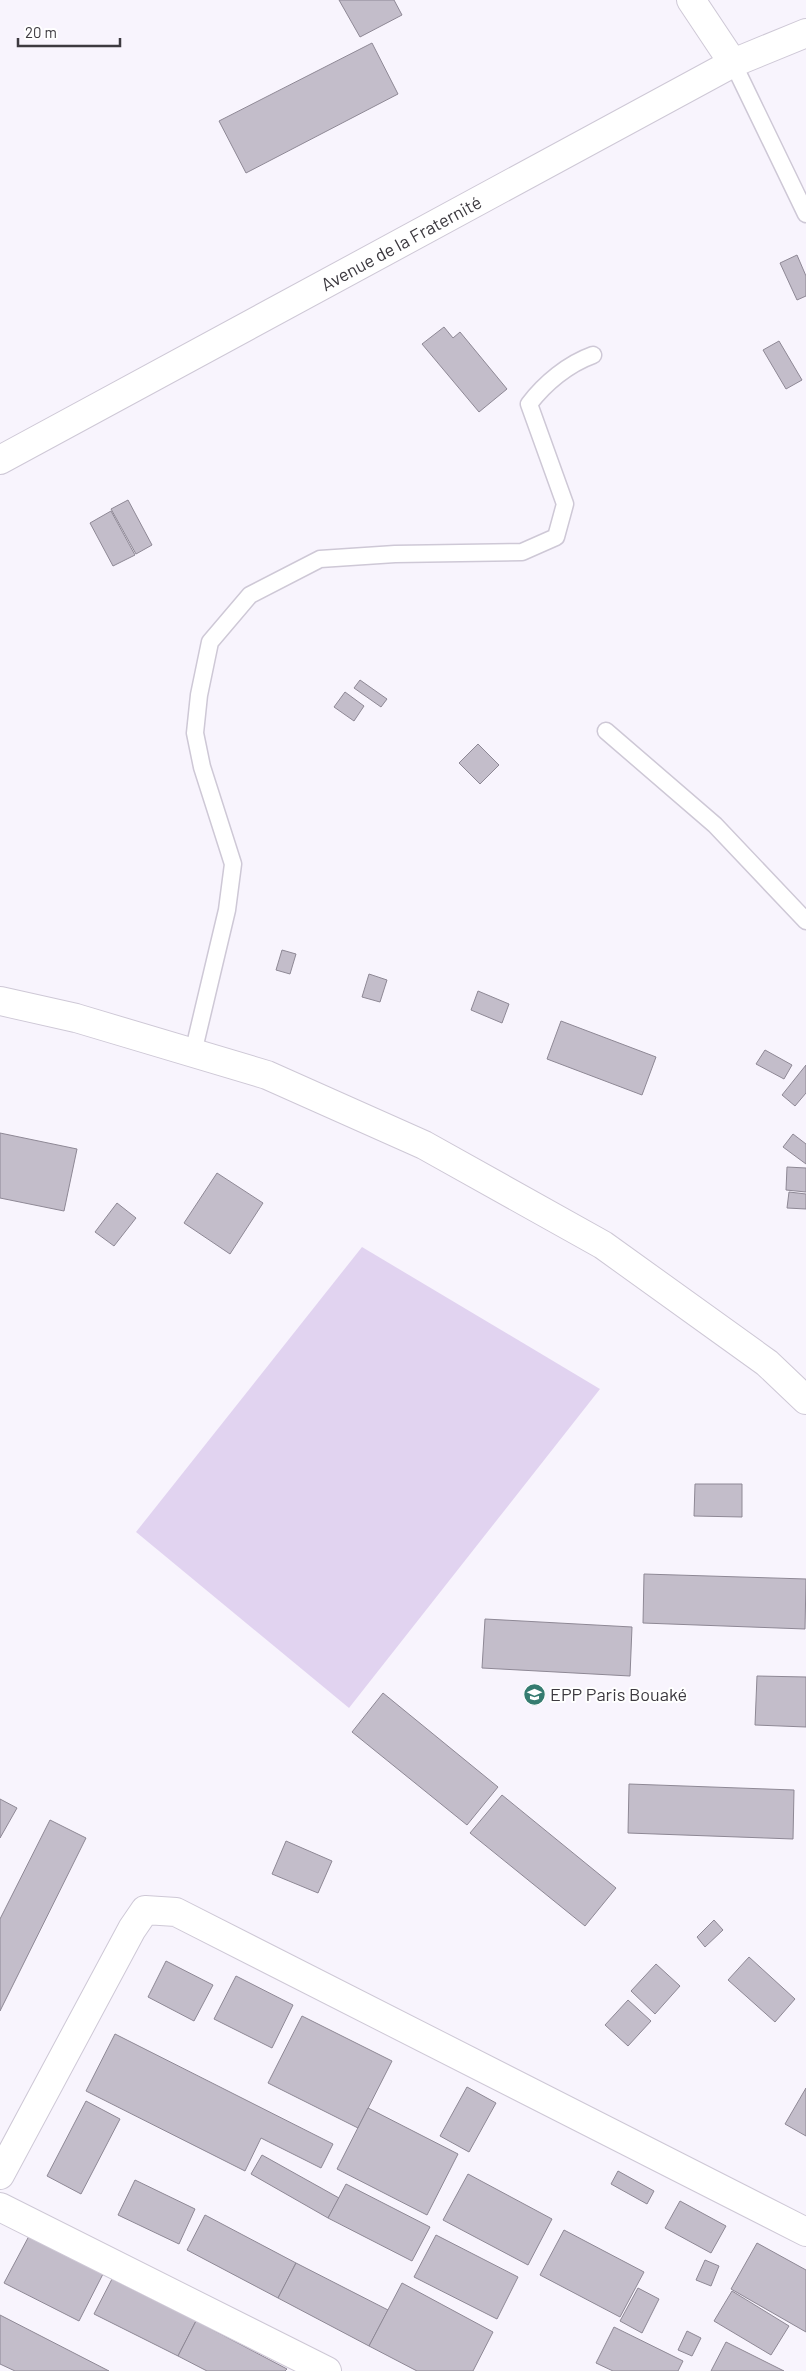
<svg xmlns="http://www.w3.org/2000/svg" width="806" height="2371" font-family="Barlow,sans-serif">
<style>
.green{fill:#e1d3f0}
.building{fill:#c3bdca;stroke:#8e8895}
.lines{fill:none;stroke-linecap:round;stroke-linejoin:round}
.lane-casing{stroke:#cec8d6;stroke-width:19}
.street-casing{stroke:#cec8d6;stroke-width:30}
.secondary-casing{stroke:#cec8d6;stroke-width:30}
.lane{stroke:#fff;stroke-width:16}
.street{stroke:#fff;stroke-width:28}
.secondary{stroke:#fff;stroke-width:28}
.labels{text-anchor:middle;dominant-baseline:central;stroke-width:4;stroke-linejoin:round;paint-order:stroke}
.street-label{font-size:18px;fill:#3d3a40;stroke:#fff}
.poi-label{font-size:18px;fill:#3d3a40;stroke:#fff;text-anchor:start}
</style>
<rect width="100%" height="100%" fill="#f8f4fd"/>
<!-- green -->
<path class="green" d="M 362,1247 L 600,1389 L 349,1708 L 136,1532 Z"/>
<!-- building -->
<g class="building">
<path d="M 339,0 L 394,0 L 402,15 L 360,37 Z"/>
<path d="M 372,43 L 398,94 L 246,173 L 219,121 Z"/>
<path d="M 797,255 L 806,276 L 806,296 L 797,300 L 780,263 Z"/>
<path d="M 444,327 L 453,338 L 460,332 L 507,389 L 479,412 L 422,344 Z"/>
<path d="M 779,341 L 802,380 L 786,389 L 763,350 Z"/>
<path d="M 128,500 L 152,545 L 136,554 L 111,509 Z"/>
<path d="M 111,511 L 135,555 L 113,566 L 90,523 Z"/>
<path d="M 360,680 L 387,699 L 381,707 L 354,688 Z"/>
<path d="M 345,692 L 364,706 L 354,721 L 334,707 Z"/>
<path d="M 478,744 L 499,765 L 480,784 L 459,763 Z"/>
<path d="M 282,950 L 296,954 L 290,974 L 276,970 Z"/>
<path d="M 369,974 L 387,980 L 380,1002 L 362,997 Z"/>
<path d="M 478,991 L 509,1004 L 502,1023 L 471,1010 Z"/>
<path d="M 561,1021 L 656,1057 L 642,1095 L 547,1059 Z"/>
<path d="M 765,1050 L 792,1065 L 784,1079 L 756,1064 Z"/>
<path d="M 806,1065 L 806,1093 L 795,1106 L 782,1095 Z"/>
<path d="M 0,1133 L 77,1149 L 64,1211 L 0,1198 Z"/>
<path d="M 793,1134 L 806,1144 L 806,1164 L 783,1147 Z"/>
<path d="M 787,1167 L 806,1168 L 806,1192 L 786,1190 Z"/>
<path d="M 217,1173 L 263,1203 L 230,1254 L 184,1223 Z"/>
<path d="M 789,1192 L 806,1194 L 806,1209 L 787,1208 Z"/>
<path d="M 117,1203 L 136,1218 L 114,1246 L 95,1232 Z"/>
<path d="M 695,1484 L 742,1484 L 742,1517 L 694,1516 Z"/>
<path d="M 644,1574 L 806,1579 L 805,1629 L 643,1623 Z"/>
<path d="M 485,1619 L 632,1627 L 630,1676 L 482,1668 Z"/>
<path d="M 757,1676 L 806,1677 L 806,1727 L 755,1725 Z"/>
<path d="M 383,1693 L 498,1787 L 467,1825 L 352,1732 Z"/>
<path d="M 629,1784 L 794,1790 L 793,1839 L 628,1833 Z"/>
<path d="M 502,1795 L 616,1888 L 585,1926 L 470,1833 Z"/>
<path d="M 0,1799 L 17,1808 L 0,1838 Z"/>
<path d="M 50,1820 L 86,1838 L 0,2011 L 0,1919 Z"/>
<path d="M 286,1841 L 332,1861 L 318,1893 L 272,1874 Z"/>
<path d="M 714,1920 L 723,1930 L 705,1947 L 697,1937 Z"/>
<path d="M 749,1957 L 795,1999 L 775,2022 L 728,1980 Z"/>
<path d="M 166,1961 L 213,1985 L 194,2021 L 148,1997 Z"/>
<path d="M 656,1964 L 680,1986 L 655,2014 L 631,1991 Z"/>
<path d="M 236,1976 L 293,2005 L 272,2048 L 214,2019 Z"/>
<path d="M 628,2000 L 651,2021 L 628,2046 L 605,2025 Z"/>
<path d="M 302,2016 L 392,2061 L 358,2128 L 268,2083 Z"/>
<path d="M 115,2034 L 333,2144 L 321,2168 L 261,2138 L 245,2171 L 86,2091 Z"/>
<path d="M 467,2087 L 496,2103 L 469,2152 L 440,2136 Z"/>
<path d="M 806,2088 L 806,2136 L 785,2124 Z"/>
<path d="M 86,2101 L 120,2119 L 81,2194 L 47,2176 Z"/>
<path d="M 368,2108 L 458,2154 L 427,2215 L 337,2169 Z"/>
<path d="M 262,2155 L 339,2198 L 328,2218 L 251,2174 Z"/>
<path d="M 618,2171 L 654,2191 L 647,2204 L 611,2184 Z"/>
<path d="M 468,2174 L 552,2219 L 528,2265 L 443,2220 Z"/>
<path d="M 135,2180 L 195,2209 L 179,2244 L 118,2215 Z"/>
<path d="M 346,2184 L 430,2227 L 412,2261 L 328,2218 Z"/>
<path d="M 680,2201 L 726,2226 L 711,2253 L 665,2228 Z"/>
<path d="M 205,2215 L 296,2263 L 278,2298 L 187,2250 Z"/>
<path d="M 564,2230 L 644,2272 L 620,2317 L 540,2275 Z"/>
<path d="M 436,2235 L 518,2277 L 497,2319 L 414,2277 Z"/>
<path d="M 29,2236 L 103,2274 L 79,2321 L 4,2283 Z"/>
<path d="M 757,2243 L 806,2270 L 806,2332 L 731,2289 Z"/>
<path d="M 705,2260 L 719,2266 L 711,2286 L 696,2280 Z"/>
<path d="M 296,2263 L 388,2310 L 369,2346 L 278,2298 Z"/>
<path d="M 112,2279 L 196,2321 L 178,2356 L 94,2314 Z"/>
<path d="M 402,2283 L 493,2332 L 473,2371 L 417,2371 L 369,2346 Z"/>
<path d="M 638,2288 L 659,2299 L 642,2333 L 620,2321 Z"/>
<path d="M 732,2291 L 789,2326 L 771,2355 L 714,2321 Z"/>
<path d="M 0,2315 L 109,2371 L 15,2371 L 0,2364 Z"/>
<path d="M 196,2321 L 287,2369 L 285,2371 L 207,2371 L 178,2356 Z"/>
<path d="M 614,2327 L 683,2361 L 678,2371 L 613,2371 L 596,2363 Z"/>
<path d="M 687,2331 L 701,2338 L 692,2356 L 678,2350 Z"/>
<path d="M 726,2342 L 784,2371 L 711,2371 Z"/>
</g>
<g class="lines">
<defs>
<g id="lane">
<path d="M 733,63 L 806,214"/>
<path d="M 606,731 L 715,825 L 806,921"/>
<path d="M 193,1053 L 227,910 L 233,864 L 202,767 L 195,733 L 199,695 L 210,642 L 250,595 L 320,559 L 395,554 L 522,552 L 556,537 L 565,504 L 529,404 C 545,383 568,364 593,355"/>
</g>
<g id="street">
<path d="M 691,0 L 733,63"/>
<path d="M 0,2175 L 132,1929 L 145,1910 L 176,1912 L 806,2232"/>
<path d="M 0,2207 L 327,2371"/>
</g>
<g id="secondary">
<path id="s1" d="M 0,460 L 733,63 L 806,33"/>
<path d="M 0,1001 L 76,1018 L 267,1075 L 424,1145 L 603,1245 L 767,1363 L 806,1400"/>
</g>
</defs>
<!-- lane casing -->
<use href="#lane" class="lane-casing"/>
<!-- street casing -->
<use href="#street" class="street-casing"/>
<!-- secondary casing -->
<use href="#secondary" class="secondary-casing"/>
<!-- lane -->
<use href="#lane" class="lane"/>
<!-- street -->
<use href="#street" class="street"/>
<!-- secondary -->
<use href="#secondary" class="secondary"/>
</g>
<!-- icons -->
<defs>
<symbol id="school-disc" viewBox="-11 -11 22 22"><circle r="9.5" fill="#357b70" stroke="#fff"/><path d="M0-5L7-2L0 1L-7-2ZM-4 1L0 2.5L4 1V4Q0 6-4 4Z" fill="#fff"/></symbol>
</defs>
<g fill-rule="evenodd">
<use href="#school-disc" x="522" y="1682" width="25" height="25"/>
</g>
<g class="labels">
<!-- street labels -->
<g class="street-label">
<text stroke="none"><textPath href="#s1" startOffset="456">Avenue de la Fraternité</textPath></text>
</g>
<!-- poi labels -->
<g class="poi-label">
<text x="550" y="1694">EPP Paris Bouaké</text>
</g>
</g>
<!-- scale -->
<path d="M18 38v8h102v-8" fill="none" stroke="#3d3a40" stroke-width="2.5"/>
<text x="25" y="38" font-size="15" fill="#3d3a40" stroke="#ffffff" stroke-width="4" paint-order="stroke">20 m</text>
</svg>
